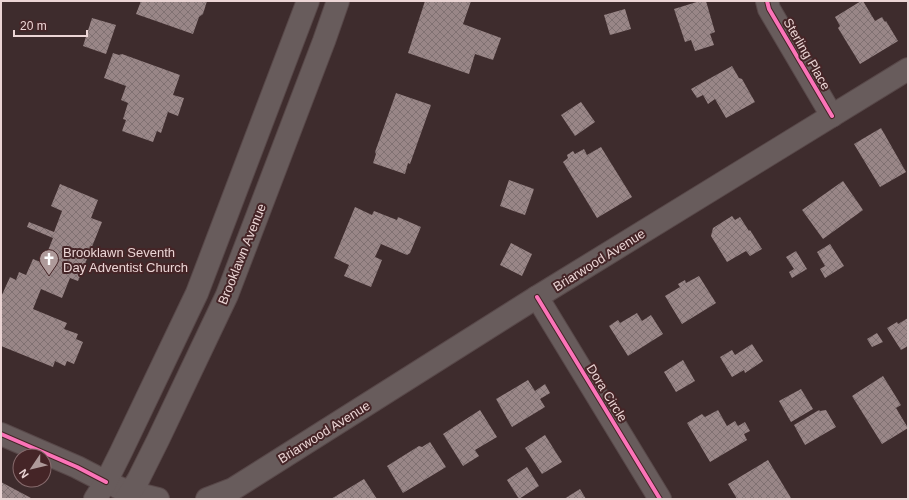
<svg xmlns="http://www.w3.org/2000/svg" width="909" height="500" font-family="Helvetica,sans-serif">
<style>
.building{fill:url(#building-cross-hatch)}
.lines{fill:none;stroke-linecap:round;stroke-linejoin:round}
.minor-casing{stroke:#584849;stroke-width:24}
.secondary-casing{stroke:#584849;stroke-width:24}
.minor{stroke:#685c5c;stroke-width:22}
.secondary{stroke:#685c5c;stroke-width:22}
.cycleway-casing{stroke:#452527;stroke-width:6}
.cycleway{stroke:#fb73b8;stroke-width:4}
.labels{text-anchor:middle;dominant-baseline:central;stroke-width:4;stroke-linejoin:round;paint-order:stroke}
.street-label{font-size:13px;fill:#ebd5d5;stroke:#452527}
.poi-label{font-size:13px;fill:#ebd5d5;stroke:#452527;text-anchor:start}
</style>
<defs>
<pattern id="building-cross-hatch" width="8" height="8" patternUnits="userSpaceOnUse"><rect width="8" height="8" fill="#998687"/><path d="M0 0l8 8M0 8l8-8" fill="none" stroke="#807172"/></pattern>
</defs>
<rect width="100%" height="100%" fill="#3e2c2d"/>
<!-- building -->
<g class="building">
<path d="M 141,1 L 207,1 L 203,14 L 199,17 L 193,34 L 136,14 Z"/>
<path d="M 425,1 L 471,1 L 463,24 L 501,38 L 493,60 L 475,54 L 469,74 L 408,53 Z"/>
<path d="M 700,1 L 706,1 L 715,32 L 710,34 L 714,45 L 695,51 L 691,40 L 685,42 L 674,9 Z"/>
<path d="M 861,1 L 863,1 L 875,21 L 882,17 L 885,22 L 886,21 L 898,41 L 860,64 L 838,28 L 840,26 L 835,17 Z"/>
<path d="M 625,9 L 631,29 L 610,35 L 604,15 Z"/>
<path d="M 92,18 L 116,25 L 106,54 L 83,46 Z"/>
<path d="M 113,53 L 119,55 L 122,54 L 180,75 L 173,95 L 184,98 L 178,116 L 168,112 L 161,133 L 157,131 L 153,142 L 122,131 L 126,120 L 123,119 L 128,103 L 121,100 L 126,86 L 104,78 Z"/>
<path d="M 732,66 L 739,78 L 742,79 L 755,102 L 726,118 L 715,99 L 708,104 L 703,95 L 697,98 L 691,89 Z"/>
<path d="M 396,93 L 431,105 L 410,164 L 408,163 L 405,174 L 373,163 L 376,154 L 375,152 Z"/>
<path d="M 581,102 L 595,122 L 575,136 L 561,115 Z"/>
<path d="M 881,128 L 906,172 L 880,187 L 854,144 Z"/>
<path d="M 601,147 L 632,197 L 597,218 L 563,162 L 568,158 L 567,155 L 573,151 L 575,154 L 584,149 L 587,155 Z"/>
<path d="M 509,180 L 534,189 L 525,215 L 500,206 Z"/>
<path d="M 843,181 L 863,210 L 823,239 L 802,210 Z"/>
<path d="M 60,184 L 98,200 L 91,218 L 102,222 L 78,281 L 70,278 L 62,298 L 41,289 L 33,309 L 67,323 L 64,329 L 78,334 L 76,339 L 83,342 L 74,364 L 67,361 L 65,366 L 55,361 L 53,367 L 1,346 L 1,297 L 10,277 L 16,280 L 19,272 L 26,275 L 33,259 L 43,263 L 53,238 L 27,227 L 29,222 L 54,232 L 62,211 L 51,206 Z"/>
<path d="M 355,207 L 372,215 L 374,211 L 397,220 L 398,217 L 421,227 L 410,253 L 407,255 L 381,244 L 375,257 L 382,260 L 371,287 L 344,276 L 349,265 L 334,258 Z"/>
<path d="M 732,216 L 735,220 L 740,217 L 749,231 L 750,230 L 762,249 L 750,256 L 746,251 L 727,262 L 711,236 L 713,228 Z"/>
<path d="M 511,243 L 532,254 L 522,276 L 500,265 Z"/>
<path d="M 830,244 L 844,266 L 825,278 L 820,269 L 825,266 L 817,252 Z"/>
<path d="M 796,251 L 807,269 L 792,278 L 789,272 L 794,269 L 786,257 Z"/>
<path d="M 699,276 L 716,303 L 682,324 L 665,296 L 680,287 L 678,284 L 685,280 L 686,283 Z"/>
<path d="M 637,313 L 642,321 L 651,315 L 663,334 L 628,356 L 609,326 L 618,320 L 620,323 Z"/>
<path d="M 908,318 L 908,346 L 901,350 L 887,328 L 897,322 L 898,324 Z"/>
<path d="M 877,333 L 883,342 L 872,347 L 867,339 Z"/>
<path d="M 752,344 L 763,361 L 745,373 L 744,370 L 732,377 L 720,357 L 732,350 L 735,355 Z"/>
<path d="M 683,360 L 695,381 L 676,392 L 664,372 Z"/>
<path d="M 883,376 L 901,405 L 896,408 L 908,428 L 882,444 L 852,396 Z"/>
<path d="M 528,380 L 535,391 L 545,384 L 550,393 L 540,399 L 545,407 L 512,427 L 496,399 Z"/>
<path d="M 801,389 L 813,409 L 791,422 L 779,401 Z"/>
<path d="M 480,410 L 497,437 L 475,450 L 479,456 L 463,466 L 443,434 Z"/>
<path d="M 718,410 L 727,426 L 735,421 L 738,426 L 745,422 L 750,431 L 744,434 L 747,440 L 710,462 L 687,423 L 702,414 L 705,417 Z"/>
<path d="M 819,410 L 820,411 L 826,410 L 836,427 L 805,445 L 794,425 Z"/>
<path d="M 545,435 L 562,462 L 542,474 L 525,448 Z"/>
<path d="M 430,442 L 446,467 L 403,493 L 387,466 L 419,446 L 422,447 Z"/>
<path d="M 768,460 L 791,498 L 789,499 L 737,499 L 728,484 Z"/>
<path d="M 527,467 L 539,486 L 519,499 L 507,480 Z"/>
<path d="M 364,479 L 377,499 L 331,499 Z"/>
<path d="M 1,482 L 31,498 L 30,499 L 1,499 Z"/>
<path d="M 580,489 L 586,499 L 564,499 Z"/>
</g>
<g class="lines">
<defs>
<g id="minor">
<path d="M 767,1 L 769,9 L 832,116"/>
<path d="M 537,297 L 660,499"/>
<path d="M 1,434 L 77,467 L 106,482"/>
</g>
<g id="secondary">
<path d="M 117,487 L 130,492 L 158,499"/>
<path d="M 95,499 L 106,482 L 121,452 L 197,293 L 308,1"/>
<path d="M 126,499 L 138,480 L 158,440 L 227,295 L 324,41 L 338,1"/>
<path d="M 207,499 L 233,489 L 537,297 L 908,69"/>
</g>
</defs>
<!-- minor casing -->
<use href="#minor" class="minor-casing"/>
<!-- secondary casing -->
<use href="#secondary" class="secondary-casing"/>
<!-- minor -->
<use href="#minor" class="minor"/>
<!-- secondary -->
<use href="#secondary" class="secondary"/>
<defs>
<g id="cycleway">
<path d="M 767,1 L 769,9 L 832,116"/>
<path d="M 537,297 L 660,499"/>
<path d="M 1,434 L 77,467 L 106,482"/>
</g>
</defs>
<!-- cycleway casing -->
<use href="#cycleway" class="cycleway-casing"/>
<!-- cycleway -->
<use href="#cycleway" class="cycleway"/>
</g>
<!-- icons -->
<defs>
<symbol id="church-pin" viewBox="-11 -11 22 30"><path d="M0 17L-7.5 6A9.5 9.5 0 1 1 7.5 6Z" fill="#ae9a9a" stroke="#452527"/><path d="M-1.2-6h2.4v3.5h3.3v2.4h-3.3V6h-2.4V-.1h-3.3v-2.4h3.3Z" fill="#fff"/></symbol>
</defs>
<g fill-rule="evenodd">
<use href="#church-pin" x="38" y="248" width="22" height="30"/>
</g>
<g class="labels">
<!-- street labels -->
<g class="street-label">
<text transform="translate(807 54) rotate(60)">Sterling Place</text>
<text transform="translate(242 254) rotate(-68)">Brooklawn Avenue</text>
<text transform="translate(599 260) rotate(-32)">Briarwood Avenue</text>
<text transform="translate(607 393) rotate(58)">Dora Circle</text>
<text transform="translate(324 432) rotate(-32)">Briarwood Avenue</text>
</g>
<!-- poi labels -->
<g class="poi-label">
<text x="63" y="252">Brooklawn Seventh<tspan x="63" dy="15">Day Adventist Church</tspan></text>
</g>
</g>
<!-- border -->
<rect width="909" height="500" fill="none" stroke="#ebd5d5" stroke-width="4"/>
<!-- north arrow -->
<g transform="translate(32 468) rotate(235)"><circle r="19" fill="#452527" stroke="#876b6d"/>
<path d="M0-3L7 15L0 10L-7 15Z" fill="#ae9a9a"/>
<text y="-6" font-size="11" font-weight="bold" text-anchor="middle" fill="#ebd5d5">N</text>
</g>
<!-- scale -->
<path d="M14 30v6h73v-6" fill="none" stroke="#ebd5d5" stroke-width="2"/>
<text x="20" y="30" font-size="12" fill="#ebd5d5" stroke="#452527" stroke-width="3" paint-order="stroke">20 m</text>
</svg>
